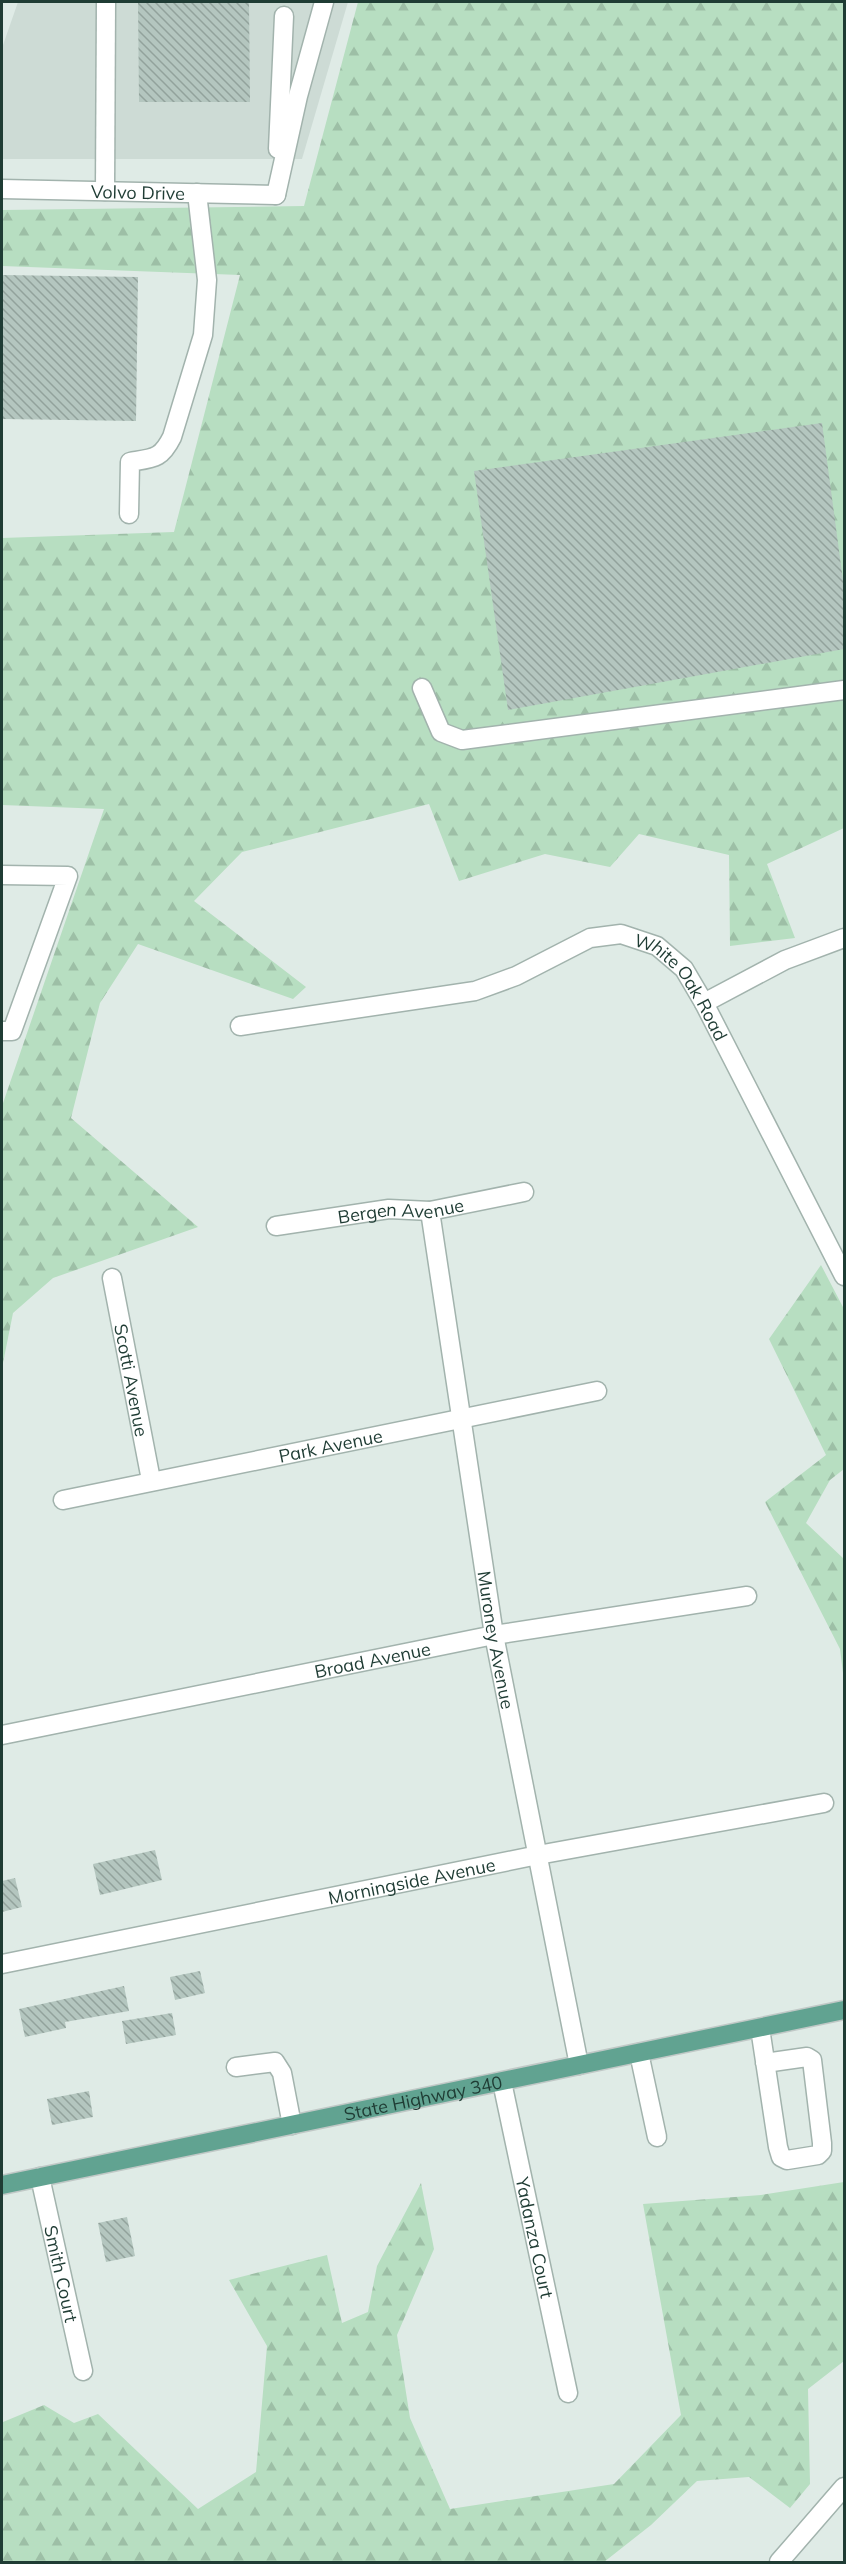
<svg xmlns="http://www.w3.org/2000/svg" width="846" height="2564" font-family="Mulish,sans-serif">
<style>
.built{fill:#cddbd5}
.forest{fill:url(#forest-firs)}
.building{fill:url(#building-back-hatch)}
.lines{fill:none;stroke-linecap:round;stroke-linejoin:round}
.minor-casing{stroke:#a2b3ad;stroke-width:21}
.major-casing{stroke:#c0c8c6;stroke-width:21}
.minor{stroke:#fff;stroke-width:18}
.major{stroke:#61a391;stroke-width:18}
.labels{text-anchor:middle;dominant-baseline:central;stroke-width:5;stroke-linejoin:round;paint-order:stroke}
.street-label{font-size:18px;fill:#1f3c34;stroke:#f0f8f4}
</style>
<defs>
<pattern id="forest-firs" width="22" height="20" patternUnits="userSpaceOnUse" patternTransform="scale(1.5)"><rect width="22" height="20" fill="#b7dec1"/><path d="M5 1l3.5 6h-7zM16 11l3.5 6h-7z" fill="#9dbfa6"/></pattern>
<pattern id="building-back-hatch" width="6" height="6" patternUnits="userSpaceOnUse" patternTransform="scale(1.5)"><rect width="6" height="6" fill="#b4c6bf"/><path d="M-1 5l2 2M0 0l6 6M5-1l2 2" fill="none" stroke="#92a29c"/></pattern>
</defs>
<rect width="100%" height="100%" fill="#dfebe6"/>
<!-- built -->
<path class="built" d="M 18,2 L 348,2 L 302,159 L 2,159 L 2,48 Z"/>
<!-- forest -->
<g class="forest">
<path d="M 358,2 L 844,2 L 844,828 L 767,864 L 795,938 L 730,946 L 729,855 L 639,834 L 610,867 L 545,854 L 459,881 L 429,804 L 242,852 L 194,901 L 306,987 L 293,999 L 138,944 L 100,1003 L 71,1118 L 198,1227 L 53,1278 L 13,1313 L 2,1368 L 2,1106 L 104,809 L 2,805 L 2,538 L 174,532 L 240,275 L 2,266 L 2,210 L 304,206 Z"/>
<path d="M 821,1265 L 844,1309 L 844,1469 L 830,1480 L 806,1523 L 844,1559 L 844,1681 L 840,1649 L 765,1502 L 826,1455 L 769,1339 Z"/>
<path d="M 844,2182 L 844,2361 L 808,2389 L 810,2484 L 790,2508 L 749,2477 L 697,2481 L 651,2525 L 604,2562 L 2,2562 L 2,2426 L 3,2422 L 44,2405 L 74,2423 L 98,2414 L 198,2509 L 256,2472 L 267,2346 L 229,2280 L 327,2255 L 342,2323 L 368,2312 L 377,2266 L 421,2183 L 434,2249 L 397,2335 L 410,2418 L 450,2509 L 614,2484 L 681,2415 L 643,2204 L 761,2195 Z"/>
</g>
<!-- building -->
<g class="building">
<path d="M 138,2 L 249,2 L 250,102 L 139,102 Z"/>
<path d="M 2,275 L 138,277 L 136,421 L 2,419 Z"/>
<path d="M 822,423 L 844,588 L 844,649 L 508,710 L 474,471 Z"/>
<path d="M 155,1850 L 162,1880 L 100,1895 L 93,1864 Z"/>
<path d="M 15,1878 L 22,1907 L 2,1912 L 2,1881 Z"/>
<path d="M 200,1971 L 205,1993 L 175,2000 L 170,1977 Z"/>
<path d="M 124,1986 L 129,2011 L 65,2022 L 66,2028 L 25,2037 L 19,2009 Z"/>
<path d="M 172,2013 L 176,2035 L 126,2044 L 122,2021 Z"/>
<path d="M 89,2091 L 93,2117 L 52,2125 L 47,2099 Z"/>
<path d="M 127,2217 L 135,2256 L 106,2262 L 98,2223 Z"/>
</g>
<g class="lines">
<defs>
<g id="minor">
<path d="M 278,149 L 284,16"/>
<path id="s1" d="M 2,189 L 276,195"/>
<path d="M 105,191 L 106,2"/>
<path d="M 276,195 L 298,96 L 324,2"/>
<path d="M 129,514 L 130,462 C 154,458 161,459 172,437 L 203,335 L 207,280 L 197,193"/>
<path d="M 422,688 L 441,732 L 462,740 L 844,690"/>
<path d="M 2,875 L 68,876 L 12,1031 L 2,1031"/>
<path d="M 704,1003 L 785,960 L 844,938"/>
<path id="s2" d="M 240,1026 L 475,991 L 516,976 L 590,938 L 621,934 L 657,946 L 684,969 L 704,1003 L 844,1276"/>
<path id="s3" d="M 430,1211 L 494,1635 L 579,2065"/>
<path id="s4" d="M 276,1226 L 389,1209 L 430,1211 L 524,1192"/>
<path id="s5" d="M 112,1278 L 151,1480"/>
<path id="s6" d="M 63,1500 L 597,1391"/>
<path id="s7" d="M 2,1735 L 494,1635 L 747,1596"/>
<path id="s8" d="M 2,1964 L 538,1855 L 824,1803"/>
<path d="M 760,2028 L 778,2147 L 781,2157 L 787,2160 L 818,2155 L 822,2151 L 822,2143 L 812,2060 L 807,2057 L 765,2063"/>
<path d="M 639,2053 L 657,2137"/>
<path d="M 236,2067 L 275,2062 L 282,2073 L 292,2125"/>
<path id="s9" d="M 502,2082 L 568,2393"/>
<path id="s10" d="M 40,2177 L 83,2371"/>
<path d="M 779,2562 L 844,2487"/>
</g>
<g id="major">
<path id="s11" d="M 2,2185 L 844,2010"/>
</g>
</defs>
<!-- minor casing -->
<use href="#minor" class="minor-casing"/>
<!-- major casing -->
<use href="#major" class="major-casing"/>
<!-- minor -->
<use href="#minor" class="minor"/>
<!-- major -->
<use href="#major" class="major"/>
</g>
<g class="labels">
<!-- street labels -->
<g class="street-label">
<text stroke="none"><textPath href="#s1" startOffset="136">Volvo Drive</textPath></text>
<text stroke="none"><textPath href="#s2" startOffset="480">White Oak Road</textPath></text>
<text stroke="none"><textPath href="#s4" startOffset="126">Bergen Avenue</textPath></text>
<text stroke="none"><textPath href="#s5" startOffset="104">Scotti Avenue</textPath></text>
<text stroke="none"><textPath href="#s6" startOffset="273">Park Avenue</textPath></text>
<text stroke="none"><textPath href="#s3" startOffset="434">Muroney Avenue</textPath></text>
<text stroke="none"><textPath href="#s7" startOffset="378">Broad Avenue</textPath></text>
<text stroke="none"><textPath href="#s8" startOffset="418">Morningside Avenue</textPath></text>
<text stroke="none"><textPath href="#s11" startOffset="430">State Highway 340</textPath></text>
<text stroke="none"><textPath href="#s9" startOffset="159">Yadanza Court</textPath></text>
<text stroke="none"><textPath href="#s10" startOffset="99">Smith Court</textPath></text>
</g>
</g>
<!-- border -->
<rect width="846" height="2564" fill="none" stroke="#1f3c34" stroke-width="6"/>
</svg>
